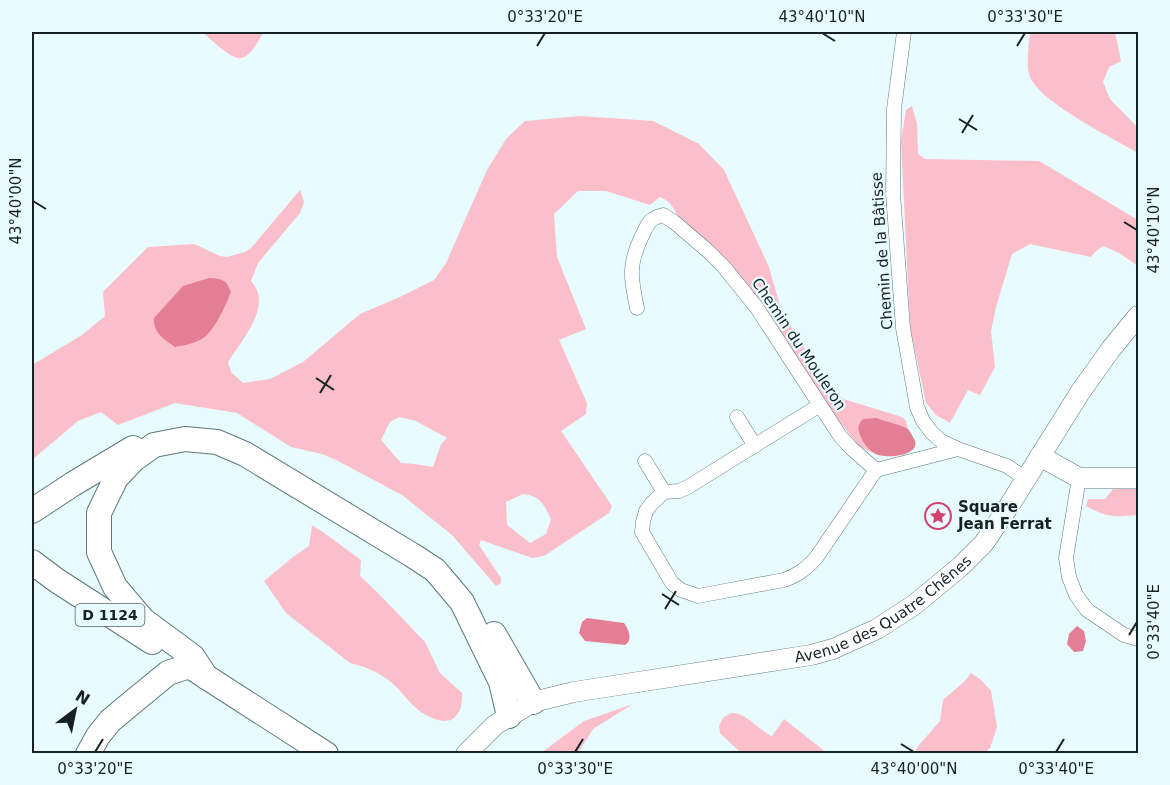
<svg xmlns="http://www.w3.org/2000/svg" width="1170" height="785" font-family="'DejaVu Sans',sans-serif">
<style>
.green{fill:#fbbfcb;fill-rule:evenodd}
.water{fill:#e47e95}
.lines{fill:none;stroke-linecap:round;stroke-linejoin:round}
.street-casing{stroke:#5c787e;stroke-width:15}
.secondary-casing{stroke:#5c787e;stroke-width:21}
.highway-casing{stroke:#5c787e;stroke-width:26}
.street{stroke:#fff;stroke-width:14}
.secondary{stroke:#fff;stroke-width:20}
.highway{stroke:#fff;stroke-width:24}
.ticks{fill:none;stroke:#162124;stroke-width:2}
.labels{text-anchor:middle;dominant-baseline:central;stroke-width:4.5;stroke-linejoin:round;paint-order:stroke}
.shield{fill:#e8fbff;stroke:#556266;stroke-width:1.5}
.shield-label{font-size:14px;font-weight:bold;fill:#162124}
.street-label{font-size:15px;fill:#162124;stroke:#e8fbff}
.poi-label{font-size:15px;font-weight:bold;fill:#162124;stroke:#e8fbff;text-anchor:start}
.neatline{fill:none;stroke:#162124;stroke-width:2}
.ticks-label{font-size:15px;text-anchor:middle;fill:#162124}
</style>
<rect width="100%" height="100%" fill="#e8fbff"/>
<!-- green -->
<g class="green">
<path d="M 202,32 L 264,32 C 259,39 252,55 242,58 C 232,61 210,38 202,32 Z"/>
<path d="M 1030,32 L 1115,32 L 1121,61 L 1109,67 L 1103,82 L 1110,99 L 1138,128 L 1138,153 C 1113,138 1036,101 1029,74 C 1026,63 1029,43 1030,32 Z"/>
<path d="M 912,106 L 917,124 L 918,154 L 925,159 L 1039,161 L 1138,220 L 1138,266 L 1119,253 L 1103,246 L 1095,252 L 1091,257 L 1030,244 L 1012,254 L 996,307 L 991,331 L 995,367 L 980,395 L 968,390 L 950,423 L 936,415 L 926,403 L 910,326 L 901,141 L 906,110 Z"/>
<path d="M 580,116 L 653,121 L 699,144 L 724,170 L 769,267 L 781,310 L 827,385 L 843,399 L 902,417 L 906,421 L 908,429 L 877,418 L 864,443 L 875,454 L 859,446 L 679,219 C 674,209 671,201 660,197 L 650,205 L 606,191 L 578,191 L 554,214 L 557,257 L 586,329 L 559,340 L 587,403 L 586,414 L 561,431 L 612,506 L 609,513 L 544,556 L 532,558 L 481,540 L 479,545 L 501,578 L 501,583 L 496,586 L 452,535 L 402,495 L 336,460 L 322,454 L 291,447 L 237,413 L 175,403 L 118,425 L 101,412 L 78,421 L 32,460 L 32,365 L 82,335 L 105,316 L 103,292 L 148,247 L 194,244 L 220,256 L 227,257 L 245,252 L 251,248 L 300,190 L 304,202 L 300,213 L 258,263 L 251,281 C 274,305 241,341 228,362 L 231,372 L 243,383 L 270,379 L 303,362 L 360,314 L 402,296 L 434,280 L 446,263 L 487,170 L 506,139 L 525,121 ZM 399,417 L 416,421 L 447,438 L 441,444 L 433,467 L 415,464 L 401,463 L 381,440 L 390,422 ZM 523,494 C 540,496 544,504 551,519 L 546,534 L 530,543 L 507,525 L 506,502 Z"/>
<path d="M 1113,489 L 1138,489 L 1138,515 C 1114,517 1108,518 1086,506 L 1088,499 L 1105,499 Z"/>
<path d="M 312,525 L 323,532 L 361,560 L 360,576 L 377,592 L 425,642 L 440,673 L 462,693 C 462,703 462,711 454,718 C 445,725 430,718 421,712 C 408,703 400,688 387,679 C 376,671 363,666 350,663 L 286,613 L 264,581 L 293,557 L 309,546 Z"/>
<path d="M 971,673 L 980,679 L 991,691 L 997,727 L 990,748 L 984,753 L 914,753 L 919,745 L 940,721 L 943,700 L 965,681 Z"/>
<path d="M 633,704 L 593,729 L 578,753 L 541,753 L 584,721 Z"/>
<path d="M 731,713 C 746,712 758,730 772,736 L 784,719 L 827,753 L 741,753 L 720,733 L 719,726 L 723,718 Z"/>
</g>
<!-- water -->
<g class="water">
<path d="M 209,278 C 222,279 226,279 231,292 C 226,305 216,326 207,335 C 199,343 185,345 175,347 C 164,339 153,333 154,318 L 183,286 Z"/>
<path d="M 877,418 C 884,421 902,425 908,429 C 909,430 912,435 913,437 C 926,456 884,460 874,453 C 869,450 864,444 862,439 C 858,431 856,426 863,419 Z"/>
<path d="M 587,618 L 624,623 C 629,630 633,640 625,645 L 585,641 L 579,633 L 582,622 Z"/>
<path d="M 1077,626 L 1084,631 L 1086,641 L 1083,651 L 1074,652 L 1067,644 L 1069,634 Z"/>
</g>
<g class="lines">
<defs>
<g id="street">
<path d="M 904,32 L 894,109 L 893,194 L 903,328 L 917,407 L 923,421 L 932,433 L 941,441 L 958,449 L 1007,466 L 1026,479"/>
<path d="M 637,308 C 631,279 628,266 641,238 C 648,224 648,219 663,215 L 674,222 L 708,251 L 724,267 L 757,308 L 840,436 L 851,448 L 876,470"/>
<path d="M 820,405 L 688,487 L 679,491 L 664,492 L 652,503 L 646,511 L 643,522 L 642,532 L 672,583 L 681,590 L 698,596 L 784,580 C 798,575 806,569 816,558 L 876,470"/>
<path d="M 737,417 L 755,446"/>
<path d="M 645,461 L 664,492"/>
<path d="M 876,470 L 958,449"/>
<path d="M 1079,478 L 1066,558 L 1069,577 L 1076,595 L 1087,610 L 1124,635 L 1138,639"/>
</g>
<g id="secondary">
<path d="M 1040,456 L 1079,478 L 1138,478"/>
<path id="s1" d="M 466,754 L 495,725 L 533,702 L 574,692 L 811,655 L 833,649 L 877,629 L 914,605 L 960,567 L 984,543 L 1009,506 L 1081,391 L 1111,349 L 1138,316"/>
</g>
<g id="highway">
<path d="M 32,511 L 73,484 L 133,448"/>
<path d="M 32,562 L 56,580 L 152,642"/>
<path d="M 494,634 L 533,702"/>
<path d="M 194,669 L 326,754"/>
<path d="M 206,677 L 193,657 L 143,620 L 115,587 L 99,552 L 99,513 L 116,478 L 133,460 L 154,445 L 185,439 L 217,442 L 245,454 L 412,555 L 435,570 L 462,602 L 501,682 L 509,716"/>
<path d="M 88,754 L 98,736 L 110,721 L 123,710 L 168,673 L 189,666"/>
</g>
</defs>
<!-- street casing -->
<use href="#street" class="street-casing"/>
<!-- secondary casing -->
<use href="#secondary" class="secondary-casing"/>
<!-- highway casing -->
<use href="#highway" class="highway-casing"/>
<!-- street -->
<use href="#street" class="street"/>
<!-- secondary -->
<use href="#secondary" class="secondary"/>
<!-- highway -->
<use href="#highway" class="highway"/>
</g>
<!-- ticks -->
<path class="ticks" d="M 822,33 L 835,41M 537,46 L 545,33M 1017,46 L 1025,33M 959,119 L 977,130M 962,133 L 973,115M 33,201 L 46,209M 1124,222 L 1137,230M 316,378 L 334,390M 320,393 L 331,375M 662,594 L 679,605M 665,609 L 676,591M 1129,635 L 1137,622M 901,744 L 914,752M 95,752 L 103,739M 575,752 L 583,739M 1056,752 L 1064,739"/>
<!-- icons -->
<defs>
<symbol id="sight-ring" viewBox="-11 -11 22 22"><circle r="9.5" fill="#e8fbff" stroke="#d0426d" stroke-width="1.5"/><path d="M0-6L1.8-2.2L6-1.7L2.9 1.2L3.7 5.4L0 3.3L-3.7 5.4L-2.9 1.2L-6-1.7L-1.8-2.2Z" fill="#d0426d"/></symbol>
</defs>
<g fill-rule="evenodd">
<use href="#sight-ring" x="923" y="501" width="30" height="30"/>
</g>
<g class="labels">
<!-- shield labels -->
<rect class="shield" x="75.5" y="604" width="69" height="22" rx="4.5"/>
<g class="shield-label">
<text x="110" y="615">D 1124</text>
</g>
<!-- street labels -->
<g class="street-label">
<text transform="translate(882 251) rotate(-94)">Chemin de la Bâtisse</text>
<text transform="translate(799 344) rotate(56)">Chemin du Mouleron</text>
<text stroke="none"><textPath href="#s1" startOffset="453">Avenue des Quatre Chênes</textPath></text>
</g>
<!-- poi labels -->
<g class="poi-label">
<text x="958" y="507">Square<tspan x="958" dy="17">Jean Ferrat</tspan></text>
</g>
</g>
<!-- border -->
<rect width="1170" height="785" fill="none" stroke="#e8fbff" stroke-width="66"/>
<!-- north arrow -->
<g transform="translate(75 710) rotate(32)" stroke="#e8fbff" stroke-width="4.5" paint-order="stroke">
<path d="M0-4.5L10 22L0 15L-10 22Z" fill="#162124"/>
<text y="-9" font-size="16" font-weight="bold" text-anchor="middle" fill="#162124">N</text>
</g>
<rect x="33" y="33" width="1104" height="719" class="neatline"/>
<g class="ticks-label">
<text x="545" y="22">0°33'20"E</text>
<text x="822" y="22">43°40'10"N</text>
<text x="1025" y="22">0°33'30"E</text>
<text transform="translate(16 201) rotate(-90)" y="5">43°40'00"N</text>
<text transform="translate(1154 230) rotate(-90)" y="5">43°40'10"N</text>
<text transform="translate(1154 622) rotate(-90)" y="5">0°33'40"E</text>
<text x="95" y="774">0°33'20"E</text>
<text x="575" y="774">0°33'30"E</text>
<text x="914" y="774">43°40'00"N</text>
<text x="1056" y="774">0°33'40"E</text>
</g>
</svg>
